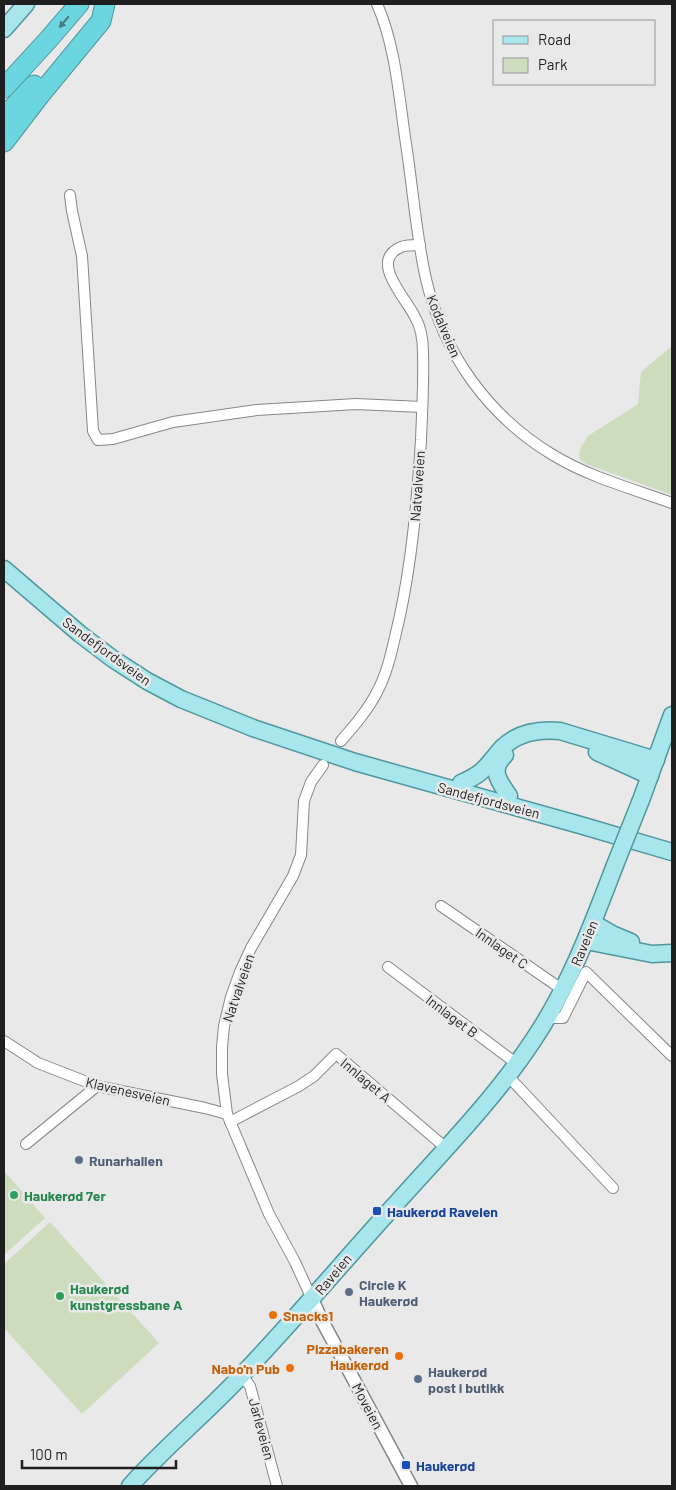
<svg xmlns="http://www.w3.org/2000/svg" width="676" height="1490" font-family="Barlow,sans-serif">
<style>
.green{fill:#ccdcbd}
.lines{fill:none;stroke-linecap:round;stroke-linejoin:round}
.minor-casing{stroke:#878788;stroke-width:12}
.tertiary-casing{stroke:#878788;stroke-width:15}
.primary-casing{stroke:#50969c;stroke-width:19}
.motorway-casing{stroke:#50969c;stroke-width:21}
.minor{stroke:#fff;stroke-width:10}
.tertiary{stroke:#fff;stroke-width:12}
.primary{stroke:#a6e6ec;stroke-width:16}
.motorway{stroke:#6bd6df;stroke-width:19}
.primary-bridge-casing{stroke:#50969c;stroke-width:19;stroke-linecap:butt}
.primary-bridge{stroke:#a6e6ec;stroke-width:16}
.oneway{fill:#457a80}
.service-dot{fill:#5c6f8a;stroke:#e9e9ea;stroke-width:2}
.leisure-dot{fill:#2e9e5b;stroke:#e9e9ea;stroke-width:2}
.transit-dot{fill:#1a4fb4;stroke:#e9e9ea;stroke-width:2}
.food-dot{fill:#e8710a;stroke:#e9e9ea;stroke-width:2}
.labels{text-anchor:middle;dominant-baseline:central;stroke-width:5;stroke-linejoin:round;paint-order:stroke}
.street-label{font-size:14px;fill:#1f1f20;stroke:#e9e9ea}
.service-label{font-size:14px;font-weight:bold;fill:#4e5e75;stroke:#e9e9ea;text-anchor:start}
.leisure-label{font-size:14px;font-weight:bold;fill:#27864d;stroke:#e9e9ea;text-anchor:start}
.transit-label{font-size:14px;font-weight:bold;fill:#164399;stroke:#e9e9ea;text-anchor:start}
.food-label{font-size:14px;font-weight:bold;fill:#c56008;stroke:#e9e9ea;text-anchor:end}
</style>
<rect width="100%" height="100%" fill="#e9e9ea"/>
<!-- green -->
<g class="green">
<path d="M 672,346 L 672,495 L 586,464 L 579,458 L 580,449 L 588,436 L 638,404 L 641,372 Z"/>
<path d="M 4,1171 L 45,1218 L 4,1255 Z"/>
<path d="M 50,1222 L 159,1343 L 82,1414 L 4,1328 L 4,1264 Z"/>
</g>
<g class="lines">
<defs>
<g id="minor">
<path d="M 377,4 C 396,47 399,98 406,144 C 413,189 416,235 426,279 C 443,353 488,416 553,455 C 589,477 633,489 672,503"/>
<path d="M 70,195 L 72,211 L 82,256 L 93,431 L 98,440 L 113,439 L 173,422 L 257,410 L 356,404 L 422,407"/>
<path d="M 341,741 C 354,726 368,710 377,692 C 389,670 393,644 399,620 C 412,561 417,501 421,440 C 422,412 424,382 423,353 C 423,342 421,327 415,317 C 407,299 368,261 401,247 C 406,245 414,245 420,245"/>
<path d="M 441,906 L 563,990"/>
<path d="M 388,967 L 517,1064"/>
<path d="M 547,1018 L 563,1018 L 586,972 L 672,1056"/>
<path d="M 4,1041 L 38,1063 L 97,1086 L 205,1108 L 227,1114"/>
<path d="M 508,1076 L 613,1188"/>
<path d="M 230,1122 L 299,1086 L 314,1076 L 336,1054 L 446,1148"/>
<path d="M 26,1144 L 97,1086"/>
<path d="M 312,1299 L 295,1262 L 269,1214 L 227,1114 L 222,1074 L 222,1047 L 224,1026 L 231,997 L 240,972 L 251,948 L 293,876 L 301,855 L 304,801 L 311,782 L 323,765"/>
<path d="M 242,1375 L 250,1386 L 277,1486"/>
</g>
<path id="tertiary" d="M 312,1299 L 320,1317 L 411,1486"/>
<g id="primary">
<path d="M 4,29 L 26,4"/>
<path d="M 4,569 L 80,634 L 113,659 L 147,681 L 181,699 L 253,728 L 355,762 L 580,825 L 672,852"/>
<path d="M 597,752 L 650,776"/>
<path d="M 505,755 C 489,770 499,781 509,796"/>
<path d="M 461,783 C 485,773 486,766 502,748 C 518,732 539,729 560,731 L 656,760"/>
<path d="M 641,800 L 672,715"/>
<path d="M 593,923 L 612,934 L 631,942"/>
<path d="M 586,941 L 652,954 L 672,953"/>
<path d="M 130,1486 C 164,1448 203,1416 238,1379 C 292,1323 341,1264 393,1207 C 442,1152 494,1100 534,1039 C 570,985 592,925 615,865"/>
</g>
<g id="motorway">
<path d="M 4,88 L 48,40 L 79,4"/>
<path d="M 4,117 L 34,85"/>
<path d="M 4,142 L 40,95 L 101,21 L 105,4"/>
</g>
</defs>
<!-- minor casing -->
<use href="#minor" class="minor-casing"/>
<!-- tertiary casing -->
<use href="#tertiary" class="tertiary-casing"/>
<!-- primary casing -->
<use href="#primary" class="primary-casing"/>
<!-- motorway casing -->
<use href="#motorway" class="motorway-casing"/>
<!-- minor -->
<use href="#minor" class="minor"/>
<!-- tertiary -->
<use href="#tertiary" class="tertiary"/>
<!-- primary -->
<use href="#primary" class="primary"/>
<!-- motorway -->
<use href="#motorway" class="motorway"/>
<defs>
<path id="primary-bridge" d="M 615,865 L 641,800"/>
</defs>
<!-- primary-bridge casing -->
<use href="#primary-bridge" class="primary-bridge-casing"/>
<!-- primary-bridge -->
<use href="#primary-bridge" class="primary-bridge"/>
</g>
<!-- one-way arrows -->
<defs><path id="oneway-solid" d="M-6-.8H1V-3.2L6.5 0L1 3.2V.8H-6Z" transform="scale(1.25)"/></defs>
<use class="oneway" href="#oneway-solid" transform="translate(64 22) rotate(130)"/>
<!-- markers -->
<g class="service-dot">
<circle cx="79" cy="1160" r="5"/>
<circle cx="349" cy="1292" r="5"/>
<circle cx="418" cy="1379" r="5"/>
</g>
<g class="leisure-dot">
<circle cx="14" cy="1195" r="5"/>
<circle cx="60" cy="1296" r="5"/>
</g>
<g class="transit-dot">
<rect x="372" y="1206" width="10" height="10" rx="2.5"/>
<rect x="401" y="1460" width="10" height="10" rx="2.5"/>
</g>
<g class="food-dot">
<circle cx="273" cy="1315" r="5"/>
<circle cx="399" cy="1356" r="5"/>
<circle cx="290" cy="1368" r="5"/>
</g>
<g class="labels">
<!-- street labels -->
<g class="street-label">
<text transform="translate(444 326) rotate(67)">Kodalveien</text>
<text transform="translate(417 486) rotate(-86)">Natvalveien</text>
<text transform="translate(107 651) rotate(36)">Sandefjordsveien</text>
<text transform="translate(489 800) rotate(15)">Sandefjordsveien</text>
<text transform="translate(584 943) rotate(-67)">Raveien</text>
<text transform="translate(502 948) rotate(35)">Innlaget C</text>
<text transform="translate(238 988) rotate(-71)">Natvalveien</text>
<text transform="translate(452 1016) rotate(37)">Innlaget B</text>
<text transform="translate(366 1080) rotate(40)">Innlaget A</text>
<text transform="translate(128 1091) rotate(13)">Klavenesveien</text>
<text transform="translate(333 1274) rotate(-50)">Raveien</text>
<text transform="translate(368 1406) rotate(62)">Moveien</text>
<text transform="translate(262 1429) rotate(75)">Jarleveien</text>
</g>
<!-- service labels -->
<g class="service-label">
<text x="89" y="1160">Runarhallen</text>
<text x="359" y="1284">Circle K<tspan x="359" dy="16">Haukerød</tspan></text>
<text x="428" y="1371">Haukerød<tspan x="428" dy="16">post i butikk</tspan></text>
</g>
<!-- leisure labels -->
<g class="leisure-label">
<text x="24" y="1195">Haukerød 7er</text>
<text x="70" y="1288">Haukerød<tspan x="70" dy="16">kunstgressbane A</tspan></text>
</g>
<!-- transit labels -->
<g class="transit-label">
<text x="387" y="1211">Haukerød Raveien</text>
<text x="416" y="1465">Haukerød</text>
</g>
<!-- food labels -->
<g class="food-label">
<text x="283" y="1315" text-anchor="start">Snacks1</text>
<text x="389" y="1348">Pizzabakeren<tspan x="389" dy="16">Haukerød</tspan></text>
<text x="280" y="1368">Nabo'n Pub</text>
</g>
</g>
<!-- border -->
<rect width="676" height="1490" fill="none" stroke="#1f1f20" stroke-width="10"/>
<!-- legend -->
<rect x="493" y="20" width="162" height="65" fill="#e9e9ea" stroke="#989899"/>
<rect x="503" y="36" width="25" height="8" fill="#a6e6ec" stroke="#989899"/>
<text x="538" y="45" font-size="15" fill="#1f1f20">Road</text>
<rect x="503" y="58" width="25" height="15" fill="#ccdcbd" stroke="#989899"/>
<text x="538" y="70" font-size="15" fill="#1f1f20">Park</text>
<!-- scale -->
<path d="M22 1460v8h154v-8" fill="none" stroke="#1f1f20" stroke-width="2.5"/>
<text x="30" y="1460" font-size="15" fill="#1f1f20" stroke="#e9e9ea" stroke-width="4" paint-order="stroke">100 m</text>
</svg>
